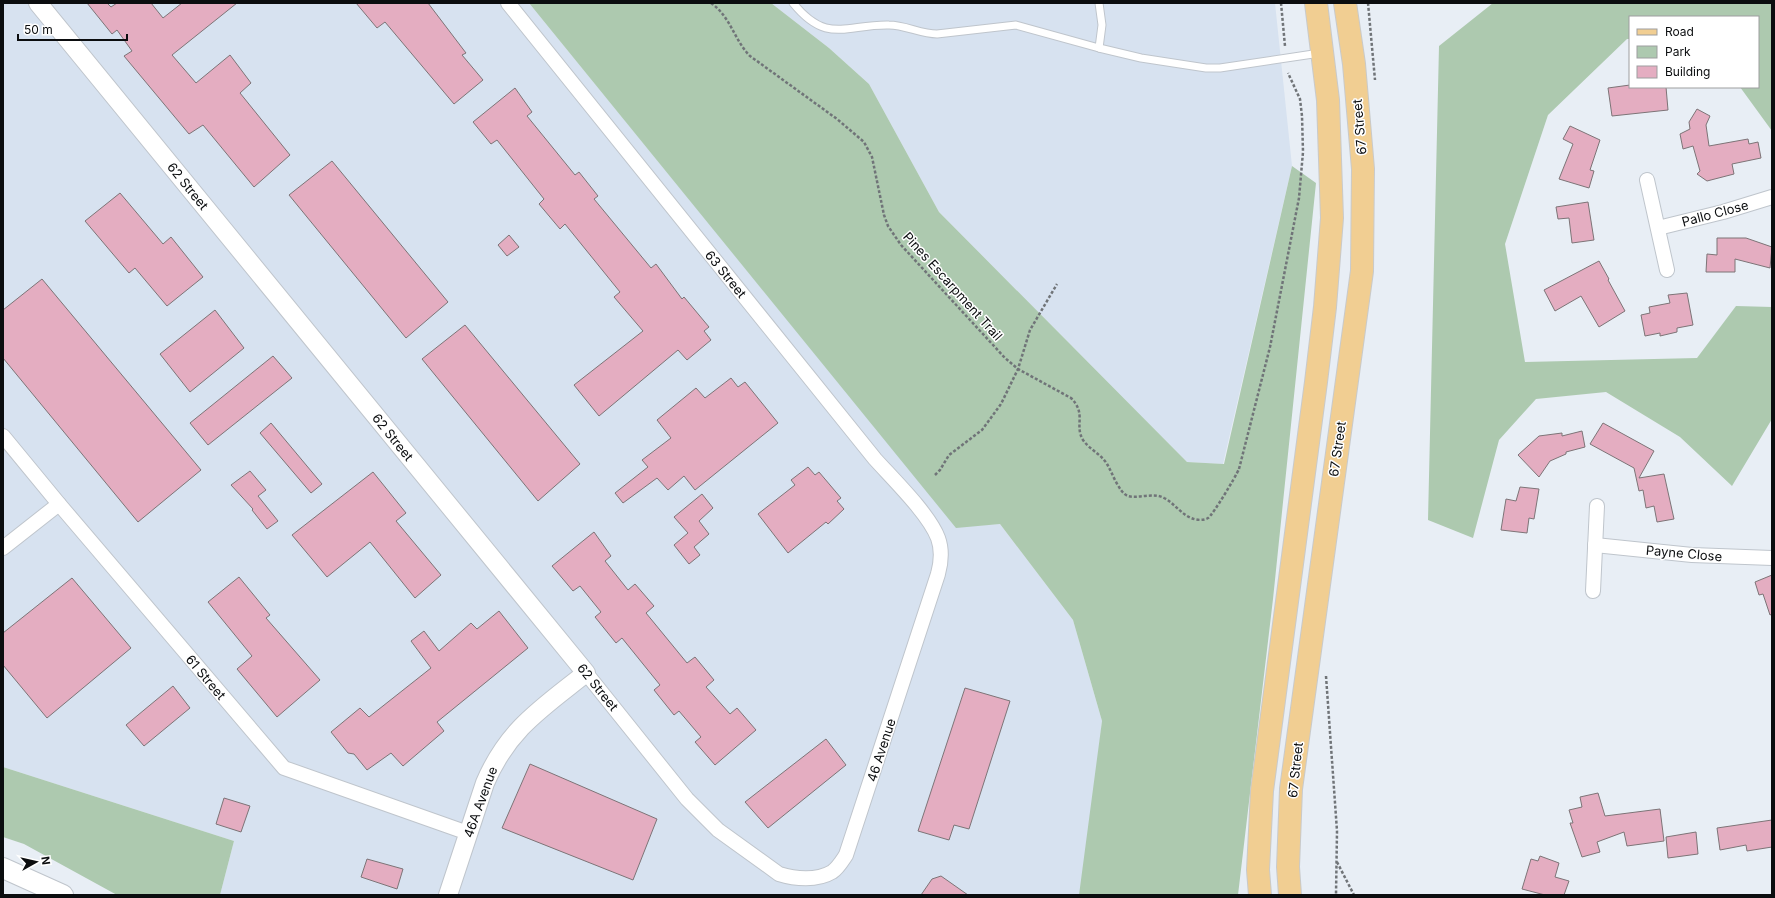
<svg xmlns="http://www.w3.org/2000/svg" width="1775" height="898" font-family="Inter,sans-serif">
<style>
.built{fill:#d7e2f0}
.green{fill:#adc9af}
.building{fill:#e4adc1;stroke:#7d7477}
.lines{fill:none;stroke-linecap:round;stroke-linejoin:round}
.service-casing{stroke:#bfc5cc;stroke-width:9}
.minor-casing{stroke:#bfc5cc;stroke-width:16}
.tertiary-casing{stroke:#bfc5cc;stroke-width:20}
.secondary-casing{stroke:#bfc5cc;stroke-width:22}
.primary-casing{stroke:#c9caca;stroke-width:24}
.path{stroke:#707478;stroke-width:2.5;stroke-dasharray:3 2;stroke-linecap:butt}
.service{stroke:#fff;stroke-width:7}
.minor{stroke:#fff;stroke-width:14}
.tertiary{stroke:#fff;stroke-width:18}
.secondary{stroke:#fff;stroke-width:20}
.primary{stroke:#f1ce92;stroke-width:22}
.labels{text-anchor:middle;dominant-baseline:central;stroke-width:3;stroke-linejoin:round;paint-order:stroke}
.street-label{font-size:13px;fill:#0b0d0f;stroke:#fff}
</style>
<rect width="100%" height="100%" fill="#e8eef5"/>
<!-- built -->
<g class="built">
<path d="M 3,3 L 529,3 L 956,527 L 1000,524 L 1073,620 L 1102,721 L 1083,895 L 220,895 L 234,841 L 3,767 Z"/>
<path d="M 771,3 L 1275,3 L 1292,166 L 1223,464 L 1187,462 L 939,212 L 869,84 L 829,48 Z"/>
</g>
<!-- green -->
<g class="green">
<path d="M 529,3 L 771,3 L 829,48 L 869,84 L 939,212 L 1187,462 L 1224,464 L 1292,166 L 1316,183 L 1273,599 L 1238,895 L 1079,895 L 1102,721 L 1073,620 L 1000,524 L 956,528 Z"/>
<path d="M 1493,3 L 1772,3 L 1772,131 L 1740,87 L 1758,87 L 1758,17 L 1630,17 L 1630,39 L 1627,39 L 1548,115 L 1505,244 L 1525,362 L 1697,358 L 1736,306 L 1772,307 L 1772,419 L 1732,486 L 1680,437 L 1606,392 L 1536,399 L 1499,440 L 1473,538 L 1428,520 L 1439,46 Z"/>
<path d="M 3,767 L 234,841 L 220,895 L 117,895 L 24,844 L 3,837 Z"/>
</g>
<!-- building -->
<g class="building">
<path d="M 87,3 L 107,3 L 111,7 L 117,3 L 151,3 L 163,18 L 182,3 L 237,3 L 172,55 L 196,83 L 230,55 L 251,83 L 240,93 L 290,155 L 254,187 L 203,125 L 189,134 L 124,56 L 132,51 L 117,30 L 112,34 Z"/>
<path d="M 356,3 L 428,3 L 466,53 L 462,55 L 483,80 L 454,104 L 385,22 L 377,28 Z"/>
<path d="M 1630,85 L 1630,87 L 1666,87 L 1668,110 L 1612,116 L 1608,88 Z"/>
<path d="M 515,88 L 532,112 L 527,116 L 575,175 L 579,172 L 598,196 L 594,199 L 651,268 L 656,264 L 682,299 L 684,297 L 709,327 L 704,331 L 711,340 L 687,360 L 678,350 L 599,416 L 574,385 L 643,331 L 614,297 L 620,292 L 565,224 L 560,229 L 539,204 L 544,199 L 497,140 L 491,144 L 473,122 Z"/>
<path d="M 1697,109 L 1710,116 L 1706,125 L 1709,146 L 1748,139 L 1749,144 L 1758,142 L 1761,158 L 1732,164 L 1734,174 L 1707,181 L 1697,174 L 1700,171 L 1693,146 L 1683,149 L 1680,134 L 1690,129 L 1689,122 Z"/>
<path d="M 1570,126 L 1600,140 L 1590,170 L 1594,171 L 1589,188 L 1559,179 L 1573,144 L 1563,139 Z"/>
<path d="M 332,161 L 448,302 L 406,338 L 289,195 Z"/>
<path d="M 120,193 L 163,244 L 171,237 L 203,277 L 167,306 L 135,268 L 129,273 L 85,221 Z"/>
<path d="M 1588,202 L 1594,240 L 1572,243 L 1569,218 L 1558,219 L 1556,207 Z"/>
<path d="M 509,235 L 519,247 L 507,256 L 498,245 Z"/>
<path d="M 1717,238 L 1746,238 L 1772,247 L 1770,268 L 1735,259 L 1735,272 L 1706,272 L 1707,254 L 1717,255 Z"/>
<path d="M 1599,261 L 1609,279 L 1608,280 L 1625,311 L 1599,327 L 1581,296 L 1555,311 L 1544,290 Z"/>
<path d="M 42,279 L 201,470 L 138,522 L 3,358 L 3,310 Z"/>
<path d="M 1687,293 L 1693,325 L 1677,328 L 1677,332 L 1660,336 L 1660,333 L 1645,336 L 1641,315 L 1650,313 L 1649,307 L 1670,303 L 1668,295 Z"/>
<path d="M 215,310 L 244,348 L 190,392 L 160,354 Z"/>
<path d="M 465,325 L 580,464 L 538,501 L 422,359 Z"/>
<path d="M 273,356 L 292,378 L 208,445 L 190,423 Z"/>
<path d="M 731,378 L 738,387 L 745,382 L 778,423 L 695,490 L 684,476 L 668,490 L 657,478 L 623,503 L 615,493 L 648,467 L 642,460 L 671,438 L 657,420 L 696,388 L 705,398 Z"/>
<path d="M 271,423 L 322,484 L 311,493 L 260,433 Z"/>
<path d="M 1603,423 L 1654,451 L 1639,478 L 1664,474 L 1674,519 L 1657,522 L 1654,506 L 1646,508 L 1643,490 L 1639,491 L 1634,468 L 1590,444 Z"/>
<path d="M 1582,431 L 1585,447 L 1566,452 L 1566,454 L 1550,461 L 1539,477 L 1518,455 L 1539,436 L 1562,433 L 1562,436 Z"/>
<path d="M 808,467 L 815,475 L 819,472 L 841,498 L 837,501 L 844,509 L 828,524 L 826,522 L 788,553 L 758,514 L 795,485 L 791,480 Z"/>
<path d="M 250,471 L 266,490 L 258,496 L 278,521 L 267,529 L 252,510 L 253,509 L 231,485 Z"/>
<path d="M 373,472 L 406,513 L 396,521 L 441,575 L 415,598 L 370,542 L 327,577 L 292,535 Z"/>
<path d="M 1520,487 L 1539,489 L 1534,519 L 1529,518 L 1527,533 L 1501,530 L 1506,499 L 1516,501 Z"/>
<path d="M 702,494 L 713,508 L 699,521 L 709,534 L 694,547 L 700,555 L 689,564 L 674,545 L 688,533 L 674,517 Z"/>
<path d="M 594,532 L 611,556 L 605,561 L 628,590 L 635,584 L 654,606 L 646,613 L 687,663 L 695,657 L 714,680 L 706,687 L 730,714 L 737,708 L 756,730 L 715,765 L 695,742 L 701,737 L 679,711 L 674,715 L 654,690 L 660,685 L 622,638 L 616,643 L 595,617 L 601,612 L 580,586 L 573,591 L 552,566 Z"/>
<path d="M 1772,575 L 1772,614 L 1770,615 L 1763,594 L 1759,595 L 1755,582 Z"/>
<path d="M 239,577 L 270,615 L 266,618 L 320,680 L 277,717 L 237,669 L 252,656 L 208,602 Z"/>
<path d="M 72,578 L 131,648 L 47,718 L 3,665 L 3,633 Z"/>
<path d="M 499,611 L 528,648 L 437,722 L 444,731 L 403,766 L 391,753 L 367,770 L 354,754 L 348,753 L 331,732 L 360,708 L 369,717 L 431,668 L 411,641 L 424,631 L 439,651 L 471,623 L 477,629 Z"/>
<path d="M 173,686 L 190,708 L 144,746 L 126,725 Z"/>
<path d="M 965,688 L 1010,701 L 969,829 L 954,825 L 949,840 L 918,831 Z"/>
<path d="M 826,739 L 846,765 L 768,828 L 745,802 Z"/>
<path d="M 530,764 L 657,819 L 633,880 L 502,828 Z"/>
<path d="M 1598,793 L 1605,816 L 1660,809 L 1664,841 L 1627,846 L 1624,832 L 1597,842 L 1600,852 L 1582,857 L 1570,823 L 1573,823 L 1569,810 L 1582,807 L 1580,797 Z"/>
<path d="M 224,798 L 250,806 L 241,832 L 216,824 Z"/>
<path d="M 1772,820 L 1772,847 L 1747,851 L 1746,845 L 1720,850 L 1717,828 Z"/>
<path d="M 1696,832 L 1698,854 L 1668,858 L 1666,837 Z"/>
<path d="M 1540,856 L 1559,863 L 1555,877 L 1569,881 L 1564,895 L 1545,895 L 1522,889 L 1531,859 L 1538,861 Z"/>
<path d="M 367,859 L 403,869 L 397,889 L 361,877 Z"/>
<path d="M 941,876 L 968,895 L 921,895 L 932,879 Z"/>
</g>
<g class="lines">
<defs>
<g id="service">
<path d="M 793,3 C 827,45 846,24 889,25 C 905,25 921,34 937,34 L 1016,25 L 1099,48 L 1141,58 L 1206,68 L 1220,68 L 1320,53"/>
<path d="M 1099,48 L 1102,25 L 1099,3"/>
</g>
<g id="minor">
<path d="M 508,3 L 875,459 C 893,479 929,514 938,538 C 942,549 941,563 938,574 L 846,855 C 842,861 838,868 832,872 C 817,881 795,879 779,874 L 718,830 L 687,799 L 586,673"/>
<path d="M 1647,180 L 1667,270"/>
<path d="M 1658,228 L 1723,212 L 1772,197"/>
<path d="M 3,436 L 59,504 L 284,768 L 468,833"/>
<path d="M 1595,545 L 1692,555 L 1772,558"/>
<path d="M 3,548 L 59,504"/>
<path d="M 1593,591 L 1597,506"/>
</g>
<path id="tertiary" d="M 38,3 L 586,673 C 542,708 508,729 485,783 L 448,895"/>
<path id="secondary" d="M 3,868 L 63,895"/>
<g id="primary">
<path d="M 1260,895 L 1258,870 L 1262,791 L 1316,382 L 1325,307 L 1332,218 L 1328,100 L 1316,3"/>
<path d="M 1290,895 L 1288,867 L 1291,789 L 1362,271 L 1363,169 L 1354,64 L 1345,3"/>
</g>
</defs>
<!-- service casing -->
<use href="#service" class="service-casing"/>
<!-- minor casing -->
<use href="#minor" class="minor-casing"/>
<!-- tertiary casing -->
<use href="#tertiary" class="tertiary-casing"/>
<!-- secondary casing -->
<use href="#secondary" class="secondary-casing"/>
<!-- primary casing -->
<use href="#primary" class="primary-casing"/>
<!-- path -->
<g class="path">
<path d="M 711,3 C 731,17 734,40 750,56 L 837,119 L 864,142 L 872,157 L 884,215 L 888,226 L 901,245 L 1005,358 L 1018,369 L 1071,398 C 1087,414 1074,425 1083,440 C 1089,449 1101,454 1107,464 C 1112,472 1119,493 1128,496 C 1139,499 1153,492 1164,498 C 1174,503 1180,513 1191,518 C 1196,520 1203,521 1208,518 C 1213,515 1236,476 1239,469 L 1270,347 L 1299,198 L 1303,152 L 1302,116 L 1300,99 L 1288,73"/>
<path d="M 1281,3 L 1285,46"/>
<path d="M 1368,3 L 1375,80"/>
<path d="M 935,475 L 940,470 L 949,455 L 982,430 L 1001,404 L 1018,369 L 1030,330 L 1057,284"/>
<path d="M 1326,676 L 1337,831 L 1336,895"/>
<path d="M 1337,862 L 1354,895"/>
</g>
<!-- service -->
<use href="#service" class="service"/>
<!-- minor -->
<use href="#minor" class="minor"/>
<!-- tertiary -->
<use href="#tertiary" class="tertiary"/>
<!-- secondary -->
<use href="#secondary" class="secondary"/>
<!-- primary -->
<use href="#primary" class="primary"/>
</g>
<g class="labels">
<!-- street labels -->
<g class="street-label">
<text transform="translate(1359 127) rotate(-95)">67 Street</text>
<text transform="translate(188 186) rotate(51)">62 Street</text>
<text transform="translate(1715 213) rotate(-15)">Pallo Close</text>
<text transform="translate(726 274) rotate(51)">63 Street</text>
<text transform="translate(953 286) rotate(48)">Pines Escarpment Trail</text>
<text transform="translate(393 437) rotate(51)">62 Street</text>
<text transform="translate(1337 449) rotate(-82)">67 Street</text>
<text transform="translate(1684 553) rotate(5)">Payne Close</text>
<text transform="translate(206 677) rotate(50)">61 Street</text>
<text transform="translate(598 687) rotate(51)">62 Street</text>
<text transform="translate(881 750) rotate(-72)">46 Avenue</text>
<text transform="translate(1295 770) rotate(-84)">67 Street</text>
<text transform="translate(480 802) rotate(-70)">46A Avenue</text>
</g>
</g>
<!-- border -->
<rect width="1775" height="898" fill="none" stroke="#0b0d0f" stroke-width="8"/>
<!-- legend -->
<rect x="1629" y="16" width="130" height="72" fill="#ffffff" stroke="#9d9e9f"/>
<rect x="1637" y="29" width="20" height="6" fill="#f1ce92" stroke="#9d9e9f"/>
<text x="1665" y="36" font-size="12" fill="#0b0d0f">Road</text>
<rect x="1637" y="46" width="20" height="12" fill="#adc9af" stroke="#9d9e9f"/>
<text x="1665" y="56" font-size="12" fill="#0b0d0f">Park</text>
<rect x="1637" y="66" width="20" height="12" fill="#e4adc1" stroke="#9d9e9f"/>
<text x="1665" y="76" font-size="12" fill="#0b0d0f">Building</text>
<!-- north arrow -->
<g transform="translate(36 862) rotate(82)" stroke="#ffffff" stroke-width="3" paint-order="stroke">
<path d="M0-3L7 15L0 10L-7 15Z" fill="#0b0d0f"/>
<text y="-6" font-size="11" font-weight="bold" text-anchor="middle" fill="#0b0d0f">N</text>
</g>
<!-- scale -->
<path d="M18 34v6h109v-6" fill="none" stroke="#0b0d0f" stroke-width="2"/>
<text x="24" y="34" font-size="12" fill="#0b0d0f" stroke="#ffffff" stroke-width="3" paint-order="stroke">50 m</text>
</svg>
